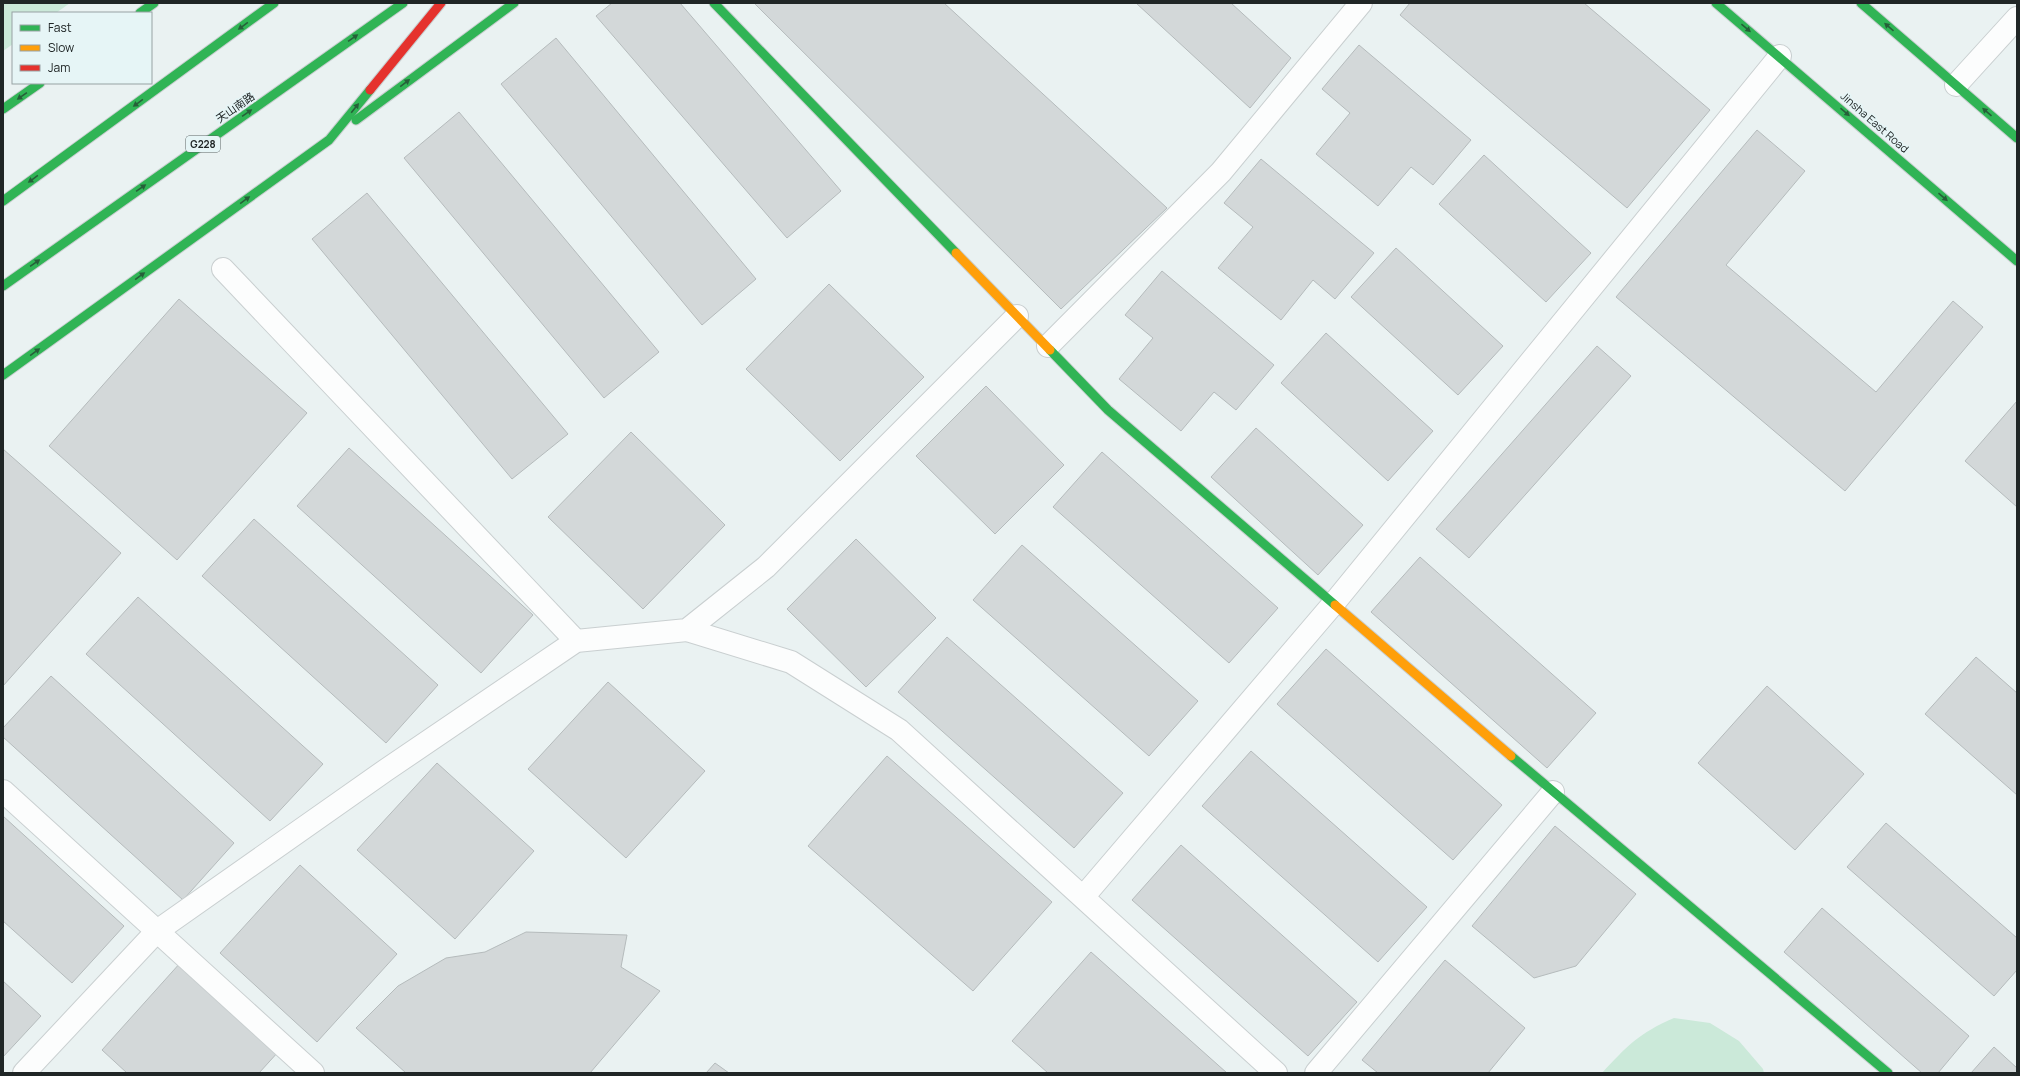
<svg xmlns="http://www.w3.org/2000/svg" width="2020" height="1076" font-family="Manrope,'Noto Sans SC',sans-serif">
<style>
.green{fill:#cbe9d9}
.building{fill:#d3d8d9;stroke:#b5bbbc}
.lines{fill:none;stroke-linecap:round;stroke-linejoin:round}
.street-casing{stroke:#c9cfd0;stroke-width:24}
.fast-casing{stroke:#c9cfd0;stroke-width:11}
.slow-casing{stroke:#c9cfd0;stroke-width:11}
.jam-casing{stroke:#c9cfd0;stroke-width:11}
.street{stroke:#fcfdfd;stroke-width:22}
.fast{stroke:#30b455;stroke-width:9}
.slow{stroke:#ff9f0a;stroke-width:9}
.jam{stroke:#e5322d;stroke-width:9}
.oneway{fill:#265f39}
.labels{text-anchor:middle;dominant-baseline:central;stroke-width:3.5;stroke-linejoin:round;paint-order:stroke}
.shield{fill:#e6f5f6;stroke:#5b6464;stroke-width:1}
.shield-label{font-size:10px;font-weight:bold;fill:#202626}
.street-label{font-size:11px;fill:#202626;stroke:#e6f5f6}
</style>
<rect width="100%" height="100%" fill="#eaf2f2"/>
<!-- green -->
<g class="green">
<path d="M 3,3 L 70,3 L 56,13 L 13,13 L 13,44 L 3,51 Z"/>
<path d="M 1674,1018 L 1710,1023 L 1739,1041 L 1763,1069 L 1764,1073 L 1602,1073 C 1627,1046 1639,1033 1674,1018 Z"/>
</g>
<!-- building -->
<g class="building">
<path d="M 612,3 L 680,3 L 841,191 L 787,238 L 596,16 Z"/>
<path d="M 754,3 L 944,3 L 1167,208 L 1061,309 Z"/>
<path d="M 1136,3 L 1231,3 L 1291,58 L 1250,108 Z"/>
<path d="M 1410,3 L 1584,3 L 1710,110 L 1627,208 L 1400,15 Z"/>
<path d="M 556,38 L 756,279 L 702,325 L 501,84 Z"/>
<path d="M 1359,45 L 1471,140 L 1433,185 L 1411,167 L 1378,206 L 1316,154 L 1350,113 L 1322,89 Z"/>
<path d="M 459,112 L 659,352 L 604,398 L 404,158 Z"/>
<path d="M 1757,130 L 1805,171 L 1726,265 L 1876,392 L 1953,301 L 1983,327 L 1845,491 L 1616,297 Z"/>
<path d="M 1484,155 L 1591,253 L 1546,302 L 1439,204 Z"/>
<path d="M 1261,159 L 1374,253 L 1335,299 L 1313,280 L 1281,320 L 1218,268 L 1253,227 L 1224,203 Z"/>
<path d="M 367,193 L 568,434 L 512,479 L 312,239 Z"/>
<path d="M 1396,248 L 1503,346 L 1458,395 L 1351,297 Z"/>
<path d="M 1162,271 L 1274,365 L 1236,410 L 1214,392 L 1181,431 L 1119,379 L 1153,338 L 1125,315 Z"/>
<path d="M 829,284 L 924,377 L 840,461 L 746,369 Z"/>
<path d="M 179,299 L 307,413 L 177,560 L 49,446 Z"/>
<path d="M 1326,333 L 1433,431 L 1388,481 L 1281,383 Z"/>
<path d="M 1597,346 L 1631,376 L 1469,558 L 1436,529 Z"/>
<path d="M 986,386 L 1064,465 L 995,534 L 916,456 Z"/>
<path d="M 2017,401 L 2017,507 L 1965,461 Z"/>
<path d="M 1256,428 L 1363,525 L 1318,575 L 1211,477 Z"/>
<path d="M 631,432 L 725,525 L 643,609 L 548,517 Z"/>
<path d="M 349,448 L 533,615 L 481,673 L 297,506 Z"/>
<path d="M 3,449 L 121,553 L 3,686 Z"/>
<path d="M 1102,452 L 1278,608 L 1229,663 L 1053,507 Z"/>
<path d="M 254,519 L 438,685 L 386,743 L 202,576 Z"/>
<path d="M 856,539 L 936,618 L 866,687 L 787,609 Z"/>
<path d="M 1022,545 L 1198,701 L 1149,756 L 973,600 Z"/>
<path d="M 1420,557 L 1596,713 L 1547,768 L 1371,612 Z"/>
<path d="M 138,597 L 323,764 L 270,821 L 86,654 Z"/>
<path d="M 947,637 L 1123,793 L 1074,848 L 898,692 Z"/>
<path d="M 1326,649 L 1502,805 L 1453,860 L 1277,704 Z"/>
<path d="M 1976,657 L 2017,693 L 2017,795 L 1925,714 Z"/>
<path d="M 51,676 L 234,843 L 183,900 L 3,737 L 3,728 Z"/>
<path d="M 608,682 L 705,771 L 626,858 L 528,769 Z"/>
<path d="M 1767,686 L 1864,774 L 1795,850 L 1698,763 Z"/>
<path d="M 1251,751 L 1427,907 L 1378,962 L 1202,806 Z"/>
<path d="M 887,756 L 1052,902 L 973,991 L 808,846 Z"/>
<path d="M 437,763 L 534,851 L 455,939 L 357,850 Z"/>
<path d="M 3,816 L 124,926 L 72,983 L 3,921 Z"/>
<path d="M 1886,823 L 2017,938 L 2017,970 L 1994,996 L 1847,867 Z"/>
<path d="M 1555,826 L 1636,894 L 1576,966 L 1534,978 L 1472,926 Z"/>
<path d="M 1181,845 L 1357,1002 L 1308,1056 L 1132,900 Z"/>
<path d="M 300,865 L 397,954 L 317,1042 L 220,953 Z"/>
<path d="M 1822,908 L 1969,1036 L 1938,1073 L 1922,1073 L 1784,952 Z"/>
<path d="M 526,932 L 627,935 L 621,967 L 660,991 L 590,1073 L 406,1073 L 356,1028 L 398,986 L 446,958 L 485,952 Z"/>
<path d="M 1091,952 L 1227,1073 L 1048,1073 L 1012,1041 Z"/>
<path d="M 1445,960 L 1525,1028 L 1488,1073 L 1378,1073 L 1362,1060 Z"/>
<path d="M 181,962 L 279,1051 L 259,1073 L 127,1073 L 102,1050 Z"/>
<path d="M 3,981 L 41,1016 L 3,1057 Z"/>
<path d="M 1994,1047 L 2017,1068 L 2017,1073 L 1971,1073 Z"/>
<path d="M 715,1063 L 729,1073 L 706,1073 Z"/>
</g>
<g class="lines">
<defs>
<g id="street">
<path d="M 1956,85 L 2017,18"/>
<path d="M 223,269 L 576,641"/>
<path d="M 1048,346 L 1221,172 L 1361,3"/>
<path d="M 687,630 L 791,662 L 899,730 L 1276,1073"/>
<path d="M 3,791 L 313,1073"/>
<path d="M 1084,896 L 1334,603 L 1780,56"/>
<path d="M 24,1073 L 157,931 L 386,770 L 576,641 L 687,630 L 766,567 L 1017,316"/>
<path d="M 1316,1073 L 1553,792"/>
</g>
<g id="fast">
<path d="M 714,3 L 956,253"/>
<path d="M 1716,3 L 2017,261"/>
<path d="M 1861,3 L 2017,138"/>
<path d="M 140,13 L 154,3"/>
<path d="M 3,109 L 40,83"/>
<path d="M 356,120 L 514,3"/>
<path d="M 3,201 L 274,3"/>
<path d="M 3,286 L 403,3"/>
<path d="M 1050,350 L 1108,410 L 1335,605"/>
<path d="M 3,375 L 329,140 L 370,90"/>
<path d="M 1511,756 L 1888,1073"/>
</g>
<g id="slow">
<path d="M 956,253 L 1050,350"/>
<path d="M 1335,605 L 1511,756"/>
</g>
<path id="jam" d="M 370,90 L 441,3"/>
</defs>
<!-- street casing -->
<use href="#street" class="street-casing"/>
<!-- fast casing -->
<use href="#fast" class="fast-casing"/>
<!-- slow casing -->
<use href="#slow" class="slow-casing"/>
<!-- jam casing -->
<use href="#jam" class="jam-casing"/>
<!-- street -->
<use href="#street" class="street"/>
<!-- fast -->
<use href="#fast" class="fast"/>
<!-- slow -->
<use href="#slow" class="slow"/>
<!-- jam -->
<use href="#jam" class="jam"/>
</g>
<!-- one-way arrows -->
<defs><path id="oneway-solid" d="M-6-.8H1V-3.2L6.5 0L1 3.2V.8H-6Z"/></defs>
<g class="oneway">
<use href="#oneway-solid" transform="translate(243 26) rotate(144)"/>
<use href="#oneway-solid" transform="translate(1889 27) rotate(-139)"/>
<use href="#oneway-solid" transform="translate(1746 28) rotate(40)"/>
<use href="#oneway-solid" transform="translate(353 38) rotate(-35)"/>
<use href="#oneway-solid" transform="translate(405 83) rotate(-37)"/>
<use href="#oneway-solid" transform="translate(22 96) rotate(145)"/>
<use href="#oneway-solid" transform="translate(138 103) rotate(144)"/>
<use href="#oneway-solid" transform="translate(355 108) rotate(-51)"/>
<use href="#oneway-solid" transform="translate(1845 112) rotate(41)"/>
<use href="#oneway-solid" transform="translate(1987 112) rotate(-139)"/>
<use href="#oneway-solid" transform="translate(247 113) rotate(-35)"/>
<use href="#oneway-solid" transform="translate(33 179) rotate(144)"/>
<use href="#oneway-solid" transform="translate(141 188) rotate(-35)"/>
<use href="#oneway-solid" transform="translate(1943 197) rotate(41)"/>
<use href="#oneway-solid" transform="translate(245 200) rotate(-36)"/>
<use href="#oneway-solid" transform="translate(35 263) rotate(-35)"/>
<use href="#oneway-solid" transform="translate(140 276) rotate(-36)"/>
<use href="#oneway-solid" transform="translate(35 352) rotate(-36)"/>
</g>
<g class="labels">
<!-- shield labels -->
<rect class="shield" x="186" y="136" width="34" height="16" rx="3"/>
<g class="shield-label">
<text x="203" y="144">G228</text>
</g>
<!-- street labels -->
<g class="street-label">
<text transform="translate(235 107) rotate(-35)">天山南路</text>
<text transform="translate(1875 122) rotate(41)">Jinsha East Road</text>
</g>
</g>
<!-- border -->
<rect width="2020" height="1076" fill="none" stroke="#202626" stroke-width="8"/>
<!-- legend -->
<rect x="12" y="12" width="140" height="72" fill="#e6f5f6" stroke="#97a2a3"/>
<rect x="20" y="25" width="20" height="6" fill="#30b455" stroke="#97a2a3"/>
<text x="48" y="32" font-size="12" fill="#202626">Fast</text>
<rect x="20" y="45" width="20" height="6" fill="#ff9f0a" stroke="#97a2a3"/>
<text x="48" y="52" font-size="12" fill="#202626">Slow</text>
<rect x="20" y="65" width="20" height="6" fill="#e5322d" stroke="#97a2a3"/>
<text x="48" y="72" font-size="12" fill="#202626">Jam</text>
</svg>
